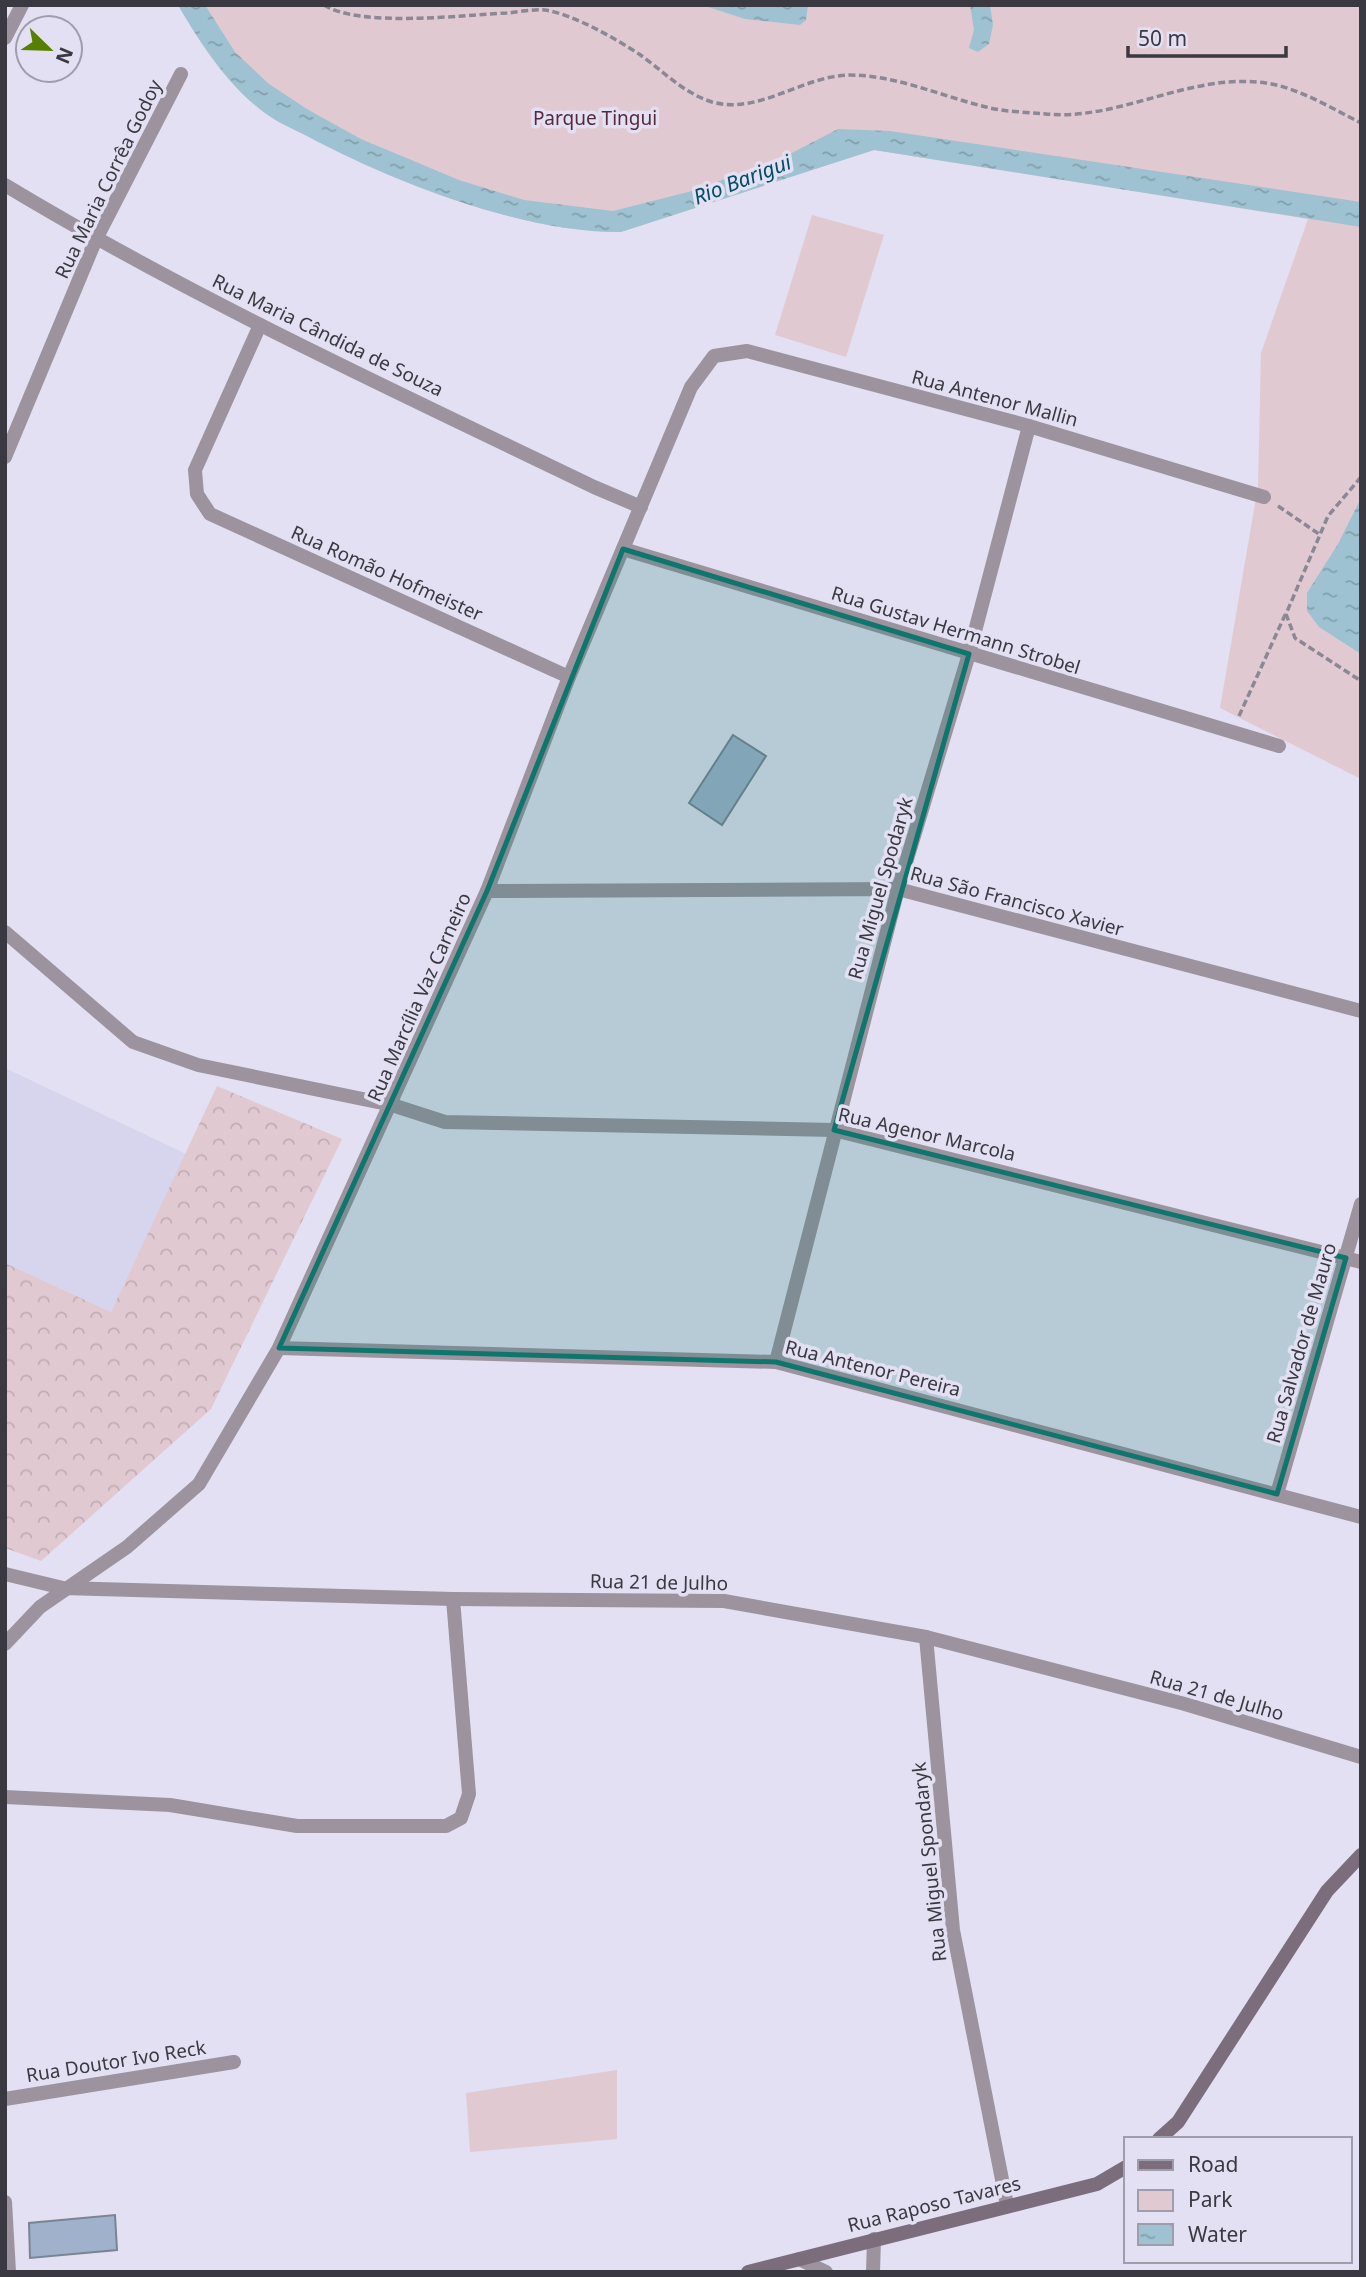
<svg xmlns="http://www.w3.org/2000/svg" width="1366" height="2277" font-family="'Noto Sans',sans-serif">
<style>
.built{fill:#d7d4ed}
.forest{fill:url(#forest-crowns)}
.park{fill:#e1c9d1}
.water{fill:url(#water-ripples)}
.building{fill:#9fb1cb;stroke:#7a8492;stroke-width:2}
.lines{fill:none;stroke-linecap:round;stroke-linejoin:round}
.path{stroke:#8a8895;stroke-width:3.5;stroke-dasharray:7 3.5;stroke-linecap:butt}
.street{stroke:#9d939e;stroke-width:14}
.secondary{stroke:#7c6d7d;stroke-width:14}
.marked{fill:#0f766e;fill-opacity:0.2;stroke:#0f766e;stroke-width:5;stroke-linejoin:round}
.labels{text-anchor:middle;dominant-baseline:central;stroke-width:7;stroke-linejoin:round;paint-order:stroke}
.park-label{font-size:19px;fill:#56283b;stroke:#e2e0f2}
.street-label{font-size:19px;fill:#3a3941;stroke:#e2e0f2}
.water-label{font-size:21px;font-style:italic;fill:#044d64;stroke:#e2e0f2}
</style>
<defs>
<pattern id="forest-crowns" width="20" height="18" patternUnits="userSpaceOnUse" patternTransform="scale(1.75)"><rect width="20" height="18" fill="#e1c9d1"/><path d="M2 6a3 3 0 1 1 6 0M12 15a3 3 0 1 1 6 0" fill="none" stroke="#c2adb5"/></pattern>
<pattern id="water-ripples" width="26" height="14" patternUnits="userSpaceOnUse" patternTransform="scale(1.75)"><rect width="26" height="14" fill="#9ec2d1"/><path d="M2 4q2-2 4 0t4 0M15 11q2-2 4 0t4 0" fill="none" stroke="#829fab"/></pattern>
</defs>
<rect width="100%" height="100%" fill="#e2e0f2"/>
<!-- built -->
<path class="built" d="M 5,1068 L 186,1154 L 111,1312 L 5,1263 Z"/>
<!-- forest -->
<path class="forest" d="M 217,1086 L 342,1139 L 211,1409 L 41,1561 L 5,1548 L 5,1263 L 111,1312 Z"/>
<!-- park -->
<g class="park">
<path d="M 178,5 L 1361,5 L 1361,779 L 1220,708 L 1258,486 L 1261,353 L 1308,219 L 874,150 L 621,232 C 523,233 393,182 307,136 C 293,129 277,122 265,113 C 227,85 201,44 178,5 Z"/>
<path d="M 812,215 L 884,235 L 846,357 L 775,335 Z"/>
<path d="M 617,2070 L 617,2139 L 470,2152 L 466,2093 Z"/>
</g>
<!-- water -->
<g class="water">
<path d="M 178,5 L 205,5 L 235,52 L 269,84 L 307,109 L 361,139 L 459,180 L 524,200 L 613,211 L 692,191 L 784,157 L 838,129 L 890,131 L 1361,202 L 1361,227 L 874,150 L 621,232 C 523,233 393,182 307,136 C 293,129 277,122 265,113 C 227,85 201,44 178,5 Z"/>
<path d="M 702,5 L 808,5 L 806,20 L 800,25 L 745,19 Z"/>
<path d="M 970,5 L 990,5 L 993,25 L 989,44 L 978,52 L 969,48 L 974,30 Z"/>
<path d="M 1361,498 L 1361,654 L 1319,627 L 1307,611 L 1307,593 L 1338,544 Z"/>
</g>
<!-- building -->
<g class="building">
<path d="M 733,735 L 766,756 L 722,825 L 689,803 Z"/>
<path d="M 115,2215 L 117,2250 L 30,2258 L 29,2223 Z"/>
</g>
<g class="lines">
<!-- path -->
<g class="path">
<path d="M 324,5 C 361,28 462,15 507,13 C 519,12 533,9 545,10 C 573,14 616,39 639,54 C 662,70 683,93 712,102 C 759,115 802,76 849,75 C 896,75 941,96 986,107 C 1005,112 1027,112 1046,114 C 1121,121 1190,72 1266,83 C 1299,88 1331,108 1361,123"/>
<path d="M 1361,477 L 1328,516 L 1286,614 L 1295,638 L 1361,681"/>
<path d="M 1278,506 L 1319,534"/>
<path d="M 1239,716 L 1285,615"/>
</g>
<!-- street -->
<g class="street">
<path d="M 5,38 L 22,5"/>
<path d="M 5,185 C 194,299 395,391 594,487 L 641,507"/>
<path d="M 260,325 L 195,470 L 197,494 L 210,514 L 569,677"/>
<path d="M 5,457 L 96,239 L 181,74"/>
<path d="M 623,549 L 1279,746"/>
<path d="M 487,891 L 898,889 L 1361,1011"/>
<path d="M 5,932 L 133,1042 L 198,1065 L 392,1105 L 445,1122 L 834,1130 L 1361,1262"/>
<path d="M 279,1348 L 776,1362 L 1361,1517"/>
<path d="M 776,1362 L 898,889 L 969,654 L 1029,426"/>
<path d="M 1277,1494 L 1361,1204"/>
<path d="M 5,1574 L 63,1588 L 453,1599 L 724,1601 L 926,1637 L 1185,1704 L 1361,1757"/>
<path d="M 926,1637 L 953,1930 L 1007,2205"/>
<path d="M 5,1644 L 40,1607 L 127,1547 L 199,1484 L 279,1348 L 487,891 L 569,677 L 691,387 L 714,356 L 747,351 L 1029,426 L 1264,497"/>
<path d="M 5,1797 L 170,1805 L 297,1826 L 446,1826 L 461,1818 L 469,1794 L 453,1599"/>
<path d="M 5,2099 L 234,2062"/>
<path d="M 5,2202 L 9,2272"/>
<path d="M 799,2259 L 826,2272"/>
<path d="M 873,2272 L 874,2239"/>
</g>
<!-- secondary -->
<g class="secondary">
<path d="M 1159,2139 L 1178,2122 L 1327,1891 L 1361,1855"/>
<path d="M 748,2272 L 1097,2184 L 1126,2167"/>
</g>
</g>
<!-- marked area -->
<path class="marked" d="M 623,549 L 969,654 L 834,1130 L 1346,1258 L 1277,1494 L 776,1362 L 279,1348 L 487,891 Z"/>
<g class="labels">
<!-- park labels -->
<g class="park-label">
<text x="595" y="118">Parque Tingui</text>
</g>
<!-- street labels -->
<g class="street-label">
<text transform="translate(108 179) rotate(-64)">Rua Maria Corrêa Godoy</text>
<text transform="translate(328 335) rotate(26)">Rua Maria Cândida de Souza</text>
<text transform="translate(995 398) rotate(15)">Rua Antenor Mallin</text>
<text transform="translate(387 573) rotate(24)">Rua Romão Hofmeister</text>
<text transform="translate(956 630) rotate(17)">Rua Gustav Hermann Strobel</text>
<text transform="translate(880 888) rotate(-74)">Rua Miguel Spodaryk</text>
<text transform="translate(1017 901) rotate(15)">Rua São Francisco Xavier</text>
<text transform="translate(419 997) rotate(-66)">Rua Marcília Vaz Carneiro</text>
<text transform="translate(927 1134) rotate(13)">Rua Agenor Marcola</text>
<text transform="translate(1301 1343) rotate(-74)">Rua Salvador de Mauro</text>
<text transform="translate(873 1368) rotate(14)">Rua Antenor Pereira</text>
<text transform="translate(659 1582) rotate(1)">Rua 21 de Julho</text>
<text transform="translate(1217 1695) rotate(16)">Rua 21 de Julho</text>
<text transform="translate(929 1862) rotate(-96)">Rua Miguel Spondaryk</text>
<text transform="translate(116 2061) rotate(-9)">Rua Doutor Ivo Reck</text>
<text transform="translate(934 2204) rotate(-14)">Rua Raposo Tavares</text>
</g>
<!-- water labels -->
<g class="water-label">
<text transform="translate(742 179) rotate(-21)">Rio Barigui</text>
</g>
</g>
<!-- border -->
<rect width="1366" height="2277" fill="none" stroke="#3a3941" stroke-width="14"/>
<!-- legend -->
<rect x="1124" y="2137" width="228" height="126" fill="#e2e0f2" stroke="#9f9dab" stroke-width="2"/>
<rect x="1138" y="2160" width="35" height="10" fill="#7c6d7d" stroke="#9f9dab" stroke-width="2"/>
<text x="1188" y="2172" font-size="21" fill="#3a3941">Road</text>
<rect x="1138" y="2190" width="35" height="21" fill="#e1c9d1" stroke="#9f9dab" stroke-width="2"/>
<text x="1188" y="2207" font-size="21" fill="#3a3941">Park</text>
<rect x="1138" y="2224" width="35" height="21" fill="url(#water-ripples)" stroke="#9f9dab" stroke-width="2"/>
<text x="1188" y="2242" font-size="21" fill="#3a3941">Water</text>
<!-- north arrow -->
<g transform="translate(49 49) rotate(113)"><circle r="33" fill="#e2e0f2" stroke="#9f9dab" stroke-width="2"/>
<path d="M0-5L12 26L0 18L-12 26Z" fill="#577f00"/>
<text y="-10" font-size="19" font-weight="bold" text-anchor="middle" fill="#3a3941">N</text>
</g>
<!-- scale -->
<path d="M1128 46v10h158v-10" fill="none" stroke="#3a3941" stroke-width="3.5"/>
<text x="1138" y="46" font-size="21" fill="#3a3941" stroke="#e2e0f2" stroke-width="5" paint-order="stroke">50 m</text>
</svg>
